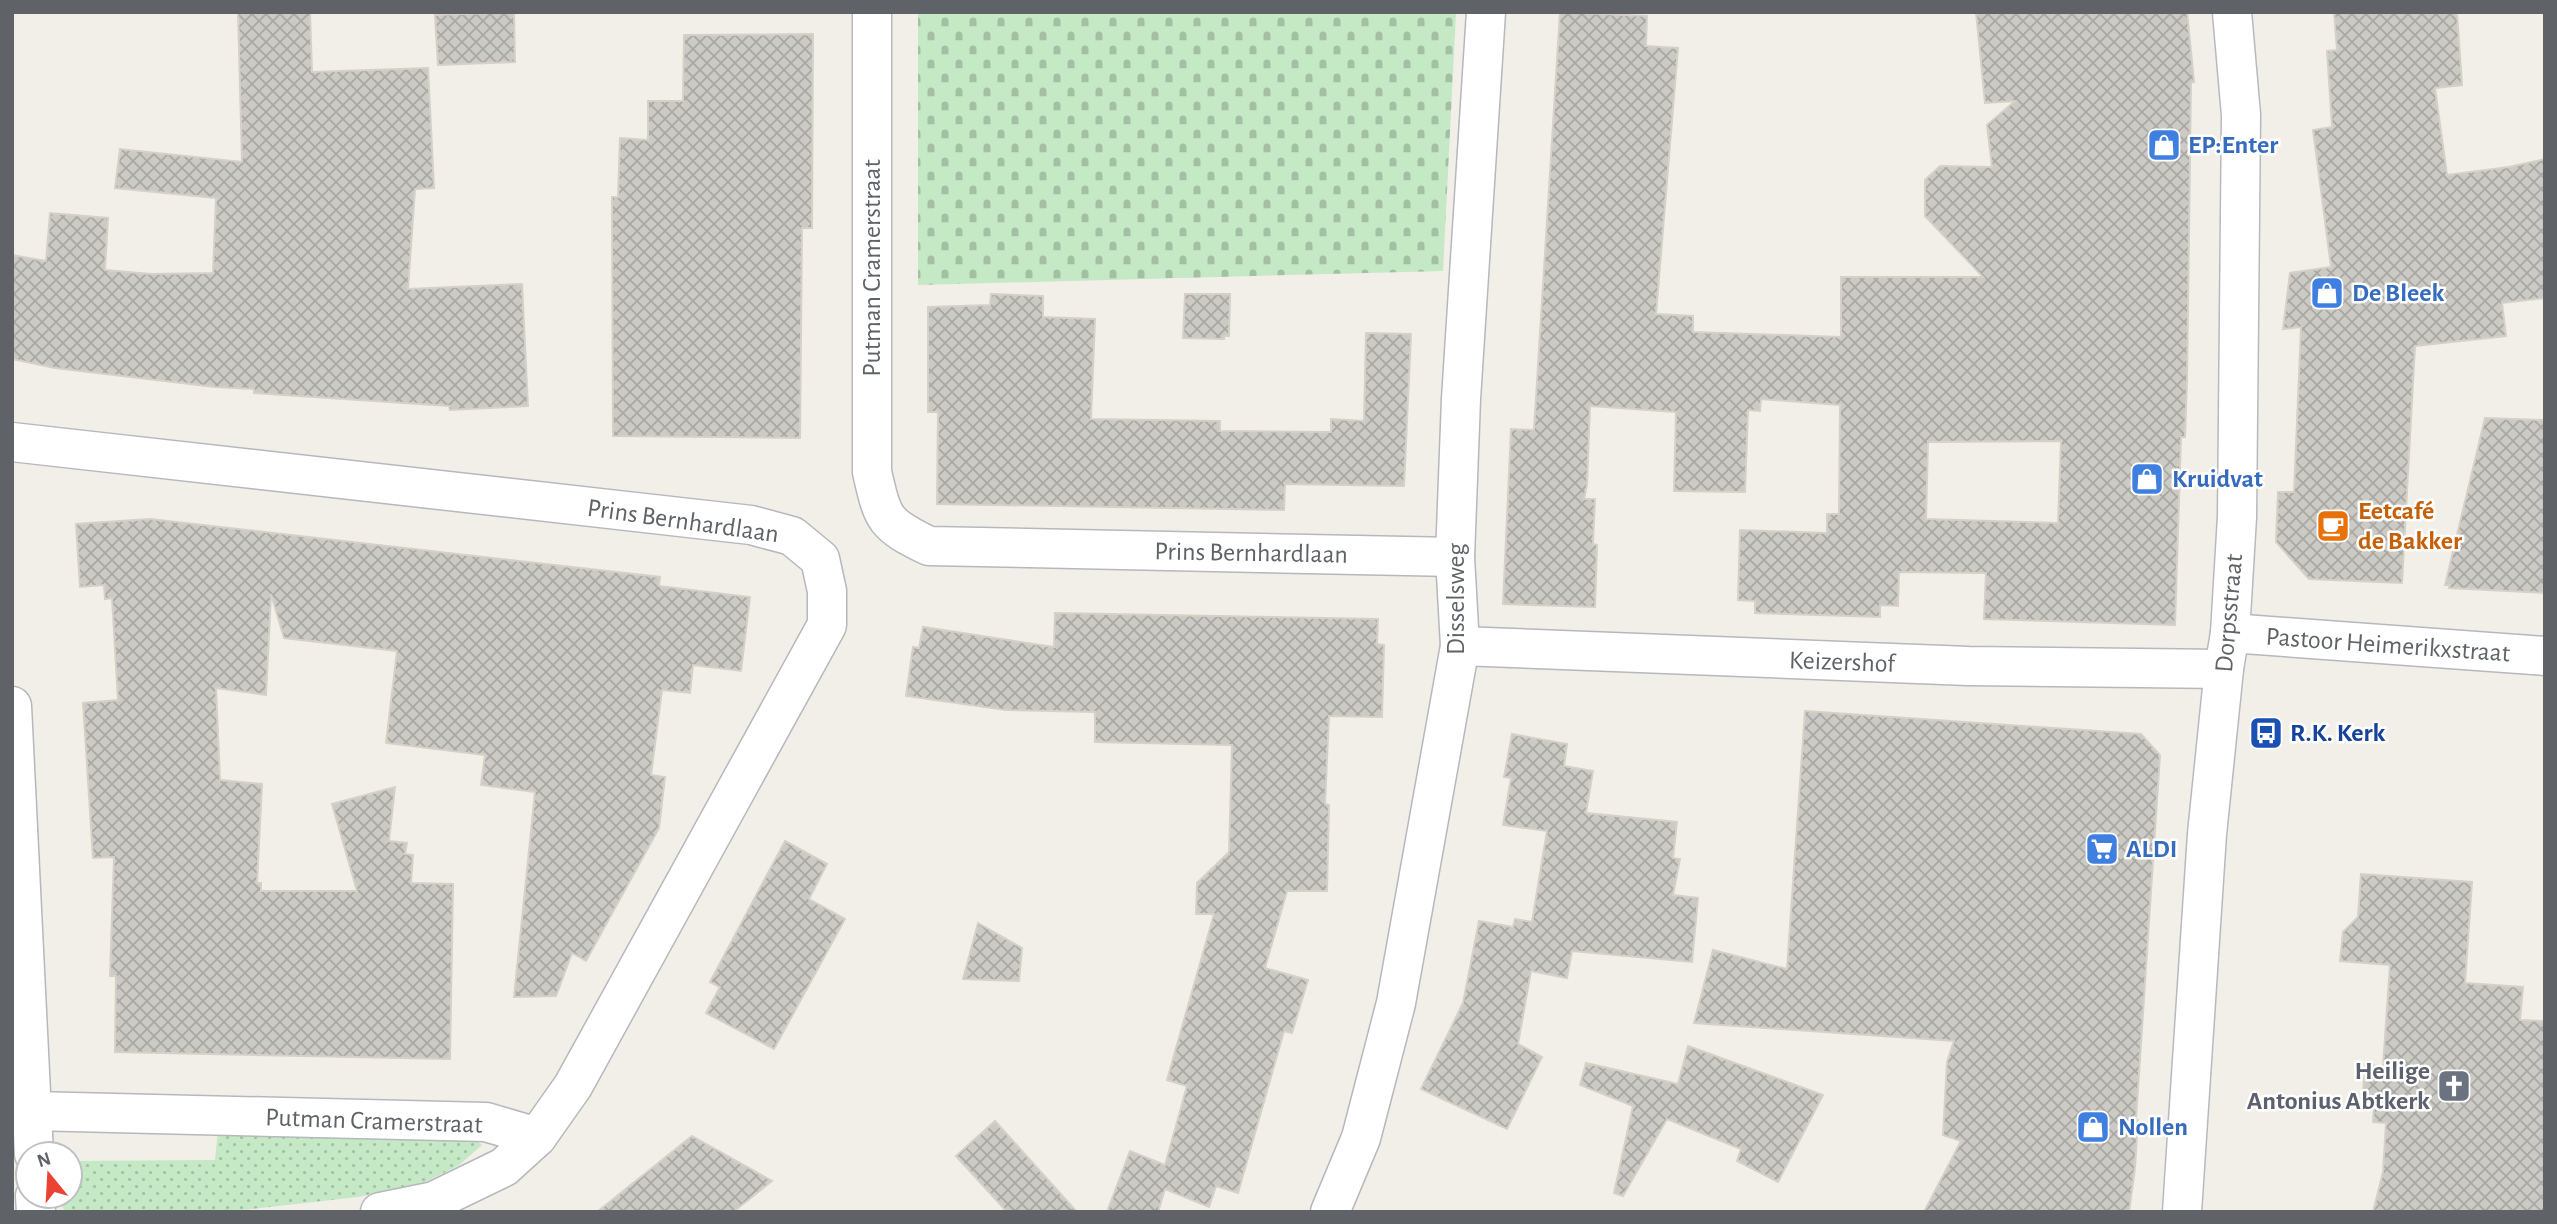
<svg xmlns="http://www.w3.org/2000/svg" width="2557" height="1224" font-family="'Alegreya Sans',sans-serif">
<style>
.grass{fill:url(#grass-dots)}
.cemetery{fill:url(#cemetery-stones)}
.building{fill:url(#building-cross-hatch);stroke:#d6d1c6;stroke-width:2;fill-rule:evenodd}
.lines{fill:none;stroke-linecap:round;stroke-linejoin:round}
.minor-casing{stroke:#b5b8bc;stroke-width:41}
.secondary-casing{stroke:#b6babf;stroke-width:41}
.minor{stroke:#fff;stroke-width:38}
.secondary{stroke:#fff;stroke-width:38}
.labels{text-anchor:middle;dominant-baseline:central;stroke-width:5;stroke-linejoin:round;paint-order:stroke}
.shop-label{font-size:26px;font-weight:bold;fill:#366cbe;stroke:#fff;text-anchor:start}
.street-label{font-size:26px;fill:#5f6368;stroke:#fff}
.food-label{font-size:26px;font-weight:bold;fill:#c56008;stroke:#fff;text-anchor:start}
.transit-label{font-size:26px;font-weight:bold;fill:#164399;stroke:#fff;text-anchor:start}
.worship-label{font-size:26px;font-weight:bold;fill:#5b616d;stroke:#fff;text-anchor:end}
</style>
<defs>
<pattern id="grass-dots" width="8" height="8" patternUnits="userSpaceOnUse" patternTransform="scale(1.75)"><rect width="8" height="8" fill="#c5e8c5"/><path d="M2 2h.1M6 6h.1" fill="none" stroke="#a3c0a4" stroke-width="1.8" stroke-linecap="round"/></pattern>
<pattern id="cemetery-stones" width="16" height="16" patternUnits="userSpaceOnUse" patternTransform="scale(1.75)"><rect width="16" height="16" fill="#c5e8c5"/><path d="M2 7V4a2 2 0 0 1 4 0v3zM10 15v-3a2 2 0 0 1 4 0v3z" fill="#a3c0a4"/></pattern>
<pattern id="building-cross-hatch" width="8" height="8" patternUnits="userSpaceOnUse" patternTransform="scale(1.75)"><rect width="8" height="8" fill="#cccac5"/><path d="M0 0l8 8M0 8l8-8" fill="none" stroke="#a9a8a4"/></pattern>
</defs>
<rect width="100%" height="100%" fill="#f1efe8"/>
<!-- grass -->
<path class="grass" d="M 218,1131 L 471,1135 L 482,1145 L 458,1166 L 423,1183 L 358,1197 L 225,1212 L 66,1212 L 60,1204 L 59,1196 L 70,1196 L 70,1161 L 215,1160 Z"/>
<!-- cemetery -->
<path class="cemetery" d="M 918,12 L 1456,12 L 1443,271 L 918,285 Z"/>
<!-- building -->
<g class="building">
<path d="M 238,12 L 310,12 L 312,72 L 428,68 L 434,188 L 415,189 L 408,289 L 522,284 L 528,406 L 450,410 L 449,406 L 254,393 L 254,389 L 215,387 L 55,368 L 12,359 L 12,255 L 46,261 L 50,213 L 108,218 L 105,270 L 151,274 L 213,273 L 216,198 L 115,188 L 120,149 L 242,162 Z"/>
<path d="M 514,12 L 515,62 L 438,65 L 435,15 Z"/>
<path d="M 1560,12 L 1647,16 L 1646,46 L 1678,48 L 1656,314 L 1693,316 L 1693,332 L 1841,337 L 1841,277 L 1983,277 L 1925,216 L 1925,180 L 1940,166 L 1992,167 L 1987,125 L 2015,101 L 1985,103 L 1976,12 L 2187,12 L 2194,82 L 2191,82 L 2187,381 L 2185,437 L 2181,437 L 2175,625 L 1984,619 L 1986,573 L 1899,572 L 1898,606 L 1880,605 L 1880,617 L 1755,613 L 1755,601 L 1738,600 L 1740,530 L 1827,533 L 1827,514 L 1839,514 L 1840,405 L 1761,399 L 1760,411 L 1748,410 L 1745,492 L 1674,491 L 1676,412 L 1590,406 L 1587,485 L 1584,499 L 1595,499 L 1593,544 L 1597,545 L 1595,607 L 1503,604 L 1511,429 L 1534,430 ZM 2061,441 L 2058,523 L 1926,519 L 1928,442 Z"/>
<path d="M 2334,12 L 2457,12 L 2462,85 L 2435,88 L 2447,175 L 2509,167 L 2545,159 L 2545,298 L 2502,303 L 2506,336 L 2415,346 L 2402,583 L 2309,579 L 2276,542 L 2278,492 L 2294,492 L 2301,327 L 2283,329 L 2290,273 L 2331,267 L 2313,130 L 2332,127 L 2327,51 L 2337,50 Z"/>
<path d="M 813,34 L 812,228 L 802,228 L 800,438 L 613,436 L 612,197 L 618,197 L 620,138 L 648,140 L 648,101 L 683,101 L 684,35 Z"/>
<path d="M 991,294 L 1043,296 L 1043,317 L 1095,319 L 1091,419 L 1220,421 L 1220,431 L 1331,432 L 1331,419 L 1364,421 L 1366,333 L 1411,334 L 1404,486 L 1285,484 L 1284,510 L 937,504 L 938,412 L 928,412 L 928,307 L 990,305 Z"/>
<path d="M 1185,294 L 1230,294 L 1229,336 L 1224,336 L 1224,339 L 1183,338 Z"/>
<path d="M 2485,418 L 2545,420 L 2545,593 L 2449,588 L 2450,585 L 2445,585 Z"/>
<path d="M 150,519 L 660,577 L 659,586 L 750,597 L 741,671 L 693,665 L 690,693 L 662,690 L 651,775 L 665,777 L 659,828 L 586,961 L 572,953 L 556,996 L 514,997 L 535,792 L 481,785 L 485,755 L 386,743 L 397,651 L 284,638 L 271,594 L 266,695 L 216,688 L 220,780 L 262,784 L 257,883 L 261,883 L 261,891 L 357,891 L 332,804 L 395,787 L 389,841 L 407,843 L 405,854 L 413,855 L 411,883 L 453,884 L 450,1059 L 115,1052 L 116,976 L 110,976 L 114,857 L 93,858 L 83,703 L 118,700 L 112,598 L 105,599 L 104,585 L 80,587 L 76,524 Z"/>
<path d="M 1055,613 L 1378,619 L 1377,644 L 1384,645 L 1382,717 L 1329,716 L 1325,804 L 1329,805 L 1327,891 L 1287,891 L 1265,968 L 1308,980 L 1292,1033 L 1284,1031 L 1238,1193 L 1216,1186 L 1209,1207 L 1165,1189 L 1158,1212 L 1107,1212 L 1130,1151 L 1165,1165 L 1187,1086 L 1167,1080 L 1214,914 L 1196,914 L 1197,883 L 1229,852 L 1232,745 L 1095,742 L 1095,712 L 1006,710 L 906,696 L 913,647 L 919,648 L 923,627 L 1054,647 Z"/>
<path d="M 1805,711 L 2141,734 L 2160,755 L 2136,1119 L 2138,1120 L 2135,1168 L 2129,1212 L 1924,1212 L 1961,1141 L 1943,1135 L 1947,1062 L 1954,1041 L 1694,1023 L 1713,950 L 1787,969 Z"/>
<path d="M 1512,734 L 1567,744 L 1564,766 L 1593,771 L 1586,813 L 1677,822 L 1673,858 L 1680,859 L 1673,895 L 1698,898 L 1692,962 L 1572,951 L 1567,978 L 1531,971 L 1518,1044 L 1542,1057 L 1507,1129 L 1421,1089 L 1463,1003 L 1479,921 L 1513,927 L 1515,919 L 1532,922 L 1547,831 L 1503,825 L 1511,778 L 1504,777 Z"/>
<path d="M 785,841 L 827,864 L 809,899 L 845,919 L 774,1049 L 706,1013 L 720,987 L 710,982 Z"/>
<path d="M 2361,874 L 2472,882 L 2465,983 L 2523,987 L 2520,1020 L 2545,1021 L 2545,1212 L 2373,1212 L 2383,1172 L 2386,1123 L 2373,1122 L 2374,1107 L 2362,1107 L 2365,1065 L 2383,1066 L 2390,965 L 2340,961 L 2343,932 L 2358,917 Z"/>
<path d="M 978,923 L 1022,948 L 1019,981 L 963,979 Z"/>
<path d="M 1688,1046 L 1823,1095 L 1778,1182 L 1737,1161 L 1741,1149 L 1667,1119 L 1623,1196 L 1614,1193 L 1633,1106 L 1580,1085 L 1586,1063 L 1678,1084 Z"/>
<path d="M 995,1121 L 1077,1212 L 1007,1212 L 956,1156 Z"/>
<path d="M 692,1136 L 772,1181 L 733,1212 L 597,1212 Z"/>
</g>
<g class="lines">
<defs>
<g id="minor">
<path d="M 872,12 L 872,472 C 883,519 883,524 929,546 L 1455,557"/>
<path d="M 12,442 L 751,525 L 792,536 L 820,559 L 827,591 L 827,625 L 573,1086 L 537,1137 L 504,1167 L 434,1201 L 380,1212"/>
<path d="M 2230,633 L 2545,656"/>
<path d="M 1460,646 L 1968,666 L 2224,669"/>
<path d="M 12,706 L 34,1154"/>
<path d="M 32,1111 L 486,1122 L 537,1137"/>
<path d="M 35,1196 L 36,1212"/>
<path d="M 1330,1212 L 1361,1138 L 1396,1003 L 1460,646 L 1455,557 L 1461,399 L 1486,12"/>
</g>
<path id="secondary" d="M 2182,1212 L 2207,834 L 2224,669 L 2230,633 L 2237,517 L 2241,115 L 2232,12"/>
</defs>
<!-- minor casing -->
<use href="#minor" class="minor-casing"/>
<!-- secondary casing -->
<use href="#secondary" class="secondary-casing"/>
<!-- minor -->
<use href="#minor" class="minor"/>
<!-- secondary -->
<use href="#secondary" class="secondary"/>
</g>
<!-- icons -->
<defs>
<symbol id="shop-square" viewBox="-11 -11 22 22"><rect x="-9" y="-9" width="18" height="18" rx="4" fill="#3f7fe0" stroke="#fff"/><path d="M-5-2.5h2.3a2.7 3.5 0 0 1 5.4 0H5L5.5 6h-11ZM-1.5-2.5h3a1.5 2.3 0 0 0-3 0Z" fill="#fff"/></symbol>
<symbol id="cafe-square" viewBox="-11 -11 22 22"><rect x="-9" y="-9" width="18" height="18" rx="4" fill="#e8710a" stroke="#fff"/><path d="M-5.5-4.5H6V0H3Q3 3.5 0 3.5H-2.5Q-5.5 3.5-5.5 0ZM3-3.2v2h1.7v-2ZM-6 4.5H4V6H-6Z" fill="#fff"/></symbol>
<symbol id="bus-square" viewBox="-11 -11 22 22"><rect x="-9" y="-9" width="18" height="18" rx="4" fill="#1a4fb4" stroke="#fff"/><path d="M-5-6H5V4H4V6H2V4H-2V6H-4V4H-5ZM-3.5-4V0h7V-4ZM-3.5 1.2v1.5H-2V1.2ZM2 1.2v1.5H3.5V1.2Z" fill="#fff"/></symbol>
<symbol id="supermarket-square" viewBox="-11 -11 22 22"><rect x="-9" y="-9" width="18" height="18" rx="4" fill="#3f7fe0" stroke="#fff"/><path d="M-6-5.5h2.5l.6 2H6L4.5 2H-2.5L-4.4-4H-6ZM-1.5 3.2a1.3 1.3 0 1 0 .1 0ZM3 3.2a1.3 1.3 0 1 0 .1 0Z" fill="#fff"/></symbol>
<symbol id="church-square" viewBox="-11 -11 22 22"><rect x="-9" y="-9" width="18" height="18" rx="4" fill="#6b7280" stroke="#fff"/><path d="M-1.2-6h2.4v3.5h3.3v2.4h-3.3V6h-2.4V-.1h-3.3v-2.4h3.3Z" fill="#fff"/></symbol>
</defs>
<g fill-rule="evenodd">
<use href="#shop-square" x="2145" y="126" width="38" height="38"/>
<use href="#shop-square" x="2308" y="274" width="38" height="38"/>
<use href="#shop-square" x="2128" y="460" width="38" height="38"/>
<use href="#cafe-square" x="2314" y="507" width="38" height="38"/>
<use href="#bus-square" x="2247" y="714" width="38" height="38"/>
<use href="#supermarket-square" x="2083" y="830" width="38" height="38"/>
<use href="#church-square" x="2435" y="1067" width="38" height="38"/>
<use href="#shop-square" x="2074" y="1108" width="38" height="38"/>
</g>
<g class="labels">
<!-- shop labels -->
<g class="shop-label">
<text x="2188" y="145">EP:Enter</text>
<text x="2352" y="293">De Bleek</text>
<text x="2172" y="479">Kruidvat</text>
<text x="2126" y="849">ALDI</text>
<text x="2118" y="1127">Nollen</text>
</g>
<!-- street labels -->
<g class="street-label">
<text transform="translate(872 268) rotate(-90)">Putman Cramerstraat</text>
<text transform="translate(683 521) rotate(8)">Prins Bernhardlaan</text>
<text transform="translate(1251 553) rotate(1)">Prins Bernhardlaan</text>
<text transform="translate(1456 599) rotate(-90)">Disselsweg</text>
<text transform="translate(2229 613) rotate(-85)">Dorpsstraat</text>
<text transform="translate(2388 645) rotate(4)">Pastoor Heimerikxstraat</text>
<text transform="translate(1842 662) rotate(2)">Keizershof</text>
<text transform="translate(374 1121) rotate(2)">Putman Cramerstraat</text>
</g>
<!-- food labels -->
<g class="food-label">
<text x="2358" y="511">Eetcafé<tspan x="2358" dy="30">de Bakker</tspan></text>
</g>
<!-- transit labels -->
<g class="transit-label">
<text x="2290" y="733">R.K. Kerk</text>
</g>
<!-- worship labels -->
<g class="worship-label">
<text x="2430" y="1071">Heilige<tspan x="2430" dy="30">Antonius Abtkerk</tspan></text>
</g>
</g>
<!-- border -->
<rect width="2557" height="1224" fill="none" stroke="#5f6368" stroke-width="28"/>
<!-- north arrow -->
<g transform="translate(49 1175) rotate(342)"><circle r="33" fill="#ffffff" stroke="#bfc1c3" stroke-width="2"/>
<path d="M0-5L12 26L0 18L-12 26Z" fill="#ea4335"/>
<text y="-10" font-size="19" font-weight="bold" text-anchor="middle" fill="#5f6368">N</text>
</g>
</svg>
